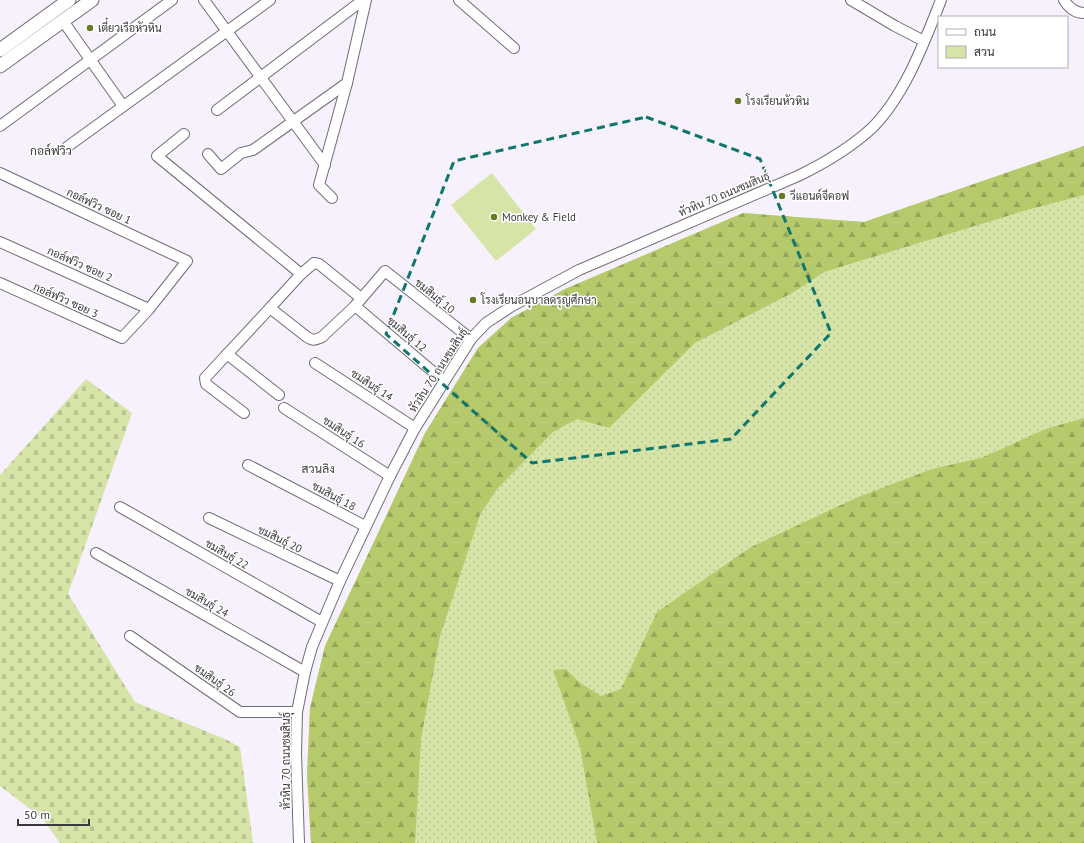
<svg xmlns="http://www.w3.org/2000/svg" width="1084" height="843" font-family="'PT Sans',Sarabun,sans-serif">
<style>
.grass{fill:url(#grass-dots)}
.forest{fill:url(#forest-firs)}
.cemetery{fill:url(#cemetery-stones)}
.green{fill:#d6e4a7}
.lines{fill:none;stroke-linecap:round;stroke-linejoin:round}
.minor-casing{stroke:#716c76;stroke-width:12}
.major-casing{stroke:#716c76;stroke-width:15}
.minor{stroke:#fff;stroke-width:10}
.major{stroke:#fff;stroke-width:13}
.marked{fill:none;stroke:#0f766e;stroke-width:3;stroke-dasharray:8 5;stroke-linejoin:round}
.poi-dot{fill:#687827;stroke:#fff;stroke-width:1.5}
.labels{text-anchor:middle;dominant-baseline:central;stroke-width:3;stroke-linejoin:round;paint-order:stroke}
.poi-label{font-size:11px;fill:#3b393d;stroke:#fff;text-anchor:start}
.street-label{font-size:11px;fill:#3b393d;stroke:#fff}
.neighbourhood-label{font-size:12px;fill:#3b393d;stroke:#fff}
</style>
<defs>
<pattern id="grass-dots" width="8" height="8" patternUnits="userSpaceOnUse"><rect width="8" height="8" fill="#d6e4a7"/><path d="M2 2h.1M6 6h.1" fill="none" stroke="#b9c491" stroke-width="1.8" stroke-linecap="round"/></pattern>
<pattern id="forest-firs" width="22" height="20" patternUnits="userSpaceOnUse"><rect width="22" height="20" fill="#b6ca6c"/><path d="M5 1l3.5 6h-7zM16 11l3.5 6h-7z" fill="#95a55a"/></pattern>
<pattern id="cemetery-stones" width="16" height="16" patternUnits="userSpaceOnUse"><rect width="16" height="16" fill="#d6e4a7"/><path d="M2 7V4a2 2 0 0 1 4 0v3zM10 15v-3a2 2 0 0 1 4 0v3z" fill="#b9c491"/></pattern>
</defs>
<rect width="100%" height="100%" fill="#f6f1fd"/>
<!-- grass -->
<path class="grass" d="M 1084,146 L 1084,418 L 1048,428 L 650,843 L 311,843 L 307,775 L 310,708 L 325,646 L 425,433 L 478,348 L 511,318 L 565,289 L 743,213 L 864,222 Z"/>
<!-- forest -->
<g class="forest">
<path d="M 1084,146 L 1084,195 L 1027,210 L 824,272 L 794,292 L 695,343 L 609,428 L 577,419 L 553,432 L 497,489 L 480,515 L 440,636 L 421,739 L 415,843 L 311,843 L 307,775 L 310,708 L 325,646 L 425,433 L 478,348 L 511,318 L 565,289 L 743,213 L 864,222 Z"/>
<path d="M 1084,418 L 1084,843 L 597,843 L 580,747 L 553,670 L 566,669 L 579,682 L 601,696 L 621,689 L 657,612 L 751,547 L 858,497 L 932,469 L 981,458 L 1048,428 Z"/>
</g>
<!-- cemetery -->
<path class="cemetery" d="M 86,379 L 132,413 L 68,594 L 135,702 L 227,740 L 240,747 L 253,843 L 60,843 L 42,818 L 0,786 L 0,475 Z"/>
<!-- green -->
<path class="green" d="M 492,173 L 536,229 L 496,261 L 451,205 Z"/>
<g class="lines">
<defs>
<g id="minor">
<path d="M 204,0 L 325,165"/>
<path d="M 459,0 L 514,48"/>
<path d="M 851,0 L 895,26 L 924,41"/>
<path d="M 1064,0 C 1069,8 1075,13 1084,13"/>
<path d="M 63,21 L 123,106"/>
<path d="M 217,110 L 363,0"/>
<path d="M 0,126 L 172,0"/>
<path d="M 184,134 L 157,156 L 301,274"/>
<path d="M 67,147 L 270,0"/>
<path d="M 208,154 L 221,169 L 241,153 L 253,150 L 347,83"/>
<path d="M 0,173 L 187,261 L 149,309 L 122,338 L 0,283"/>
<path d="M 332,198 L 319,185 L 347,83 L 366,0"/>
<path d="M 0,242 L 149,309"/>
<path d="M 355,306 L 444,381"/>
<path d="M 270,308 L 301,274 L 314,263 L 319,264 L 361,298"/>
<path d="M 227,354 L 279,395"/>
<path d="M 315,363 L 415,428"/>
<path d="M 284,408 L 390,476"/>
<path d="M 244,413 L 206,384 L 205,378 L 270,308 L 307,337 C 313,341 315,340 322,337 L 355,306 L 385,271 L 471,339"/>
<path d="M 248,465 L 365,526"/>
<path d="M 120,507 L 322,622"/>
<path d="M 209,518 L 340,581"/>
<path d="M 96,553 L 305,672"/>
<path d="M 130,636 L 240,712 L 297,712"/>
<path d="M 299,843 L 296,754 L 297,712 L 305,672 L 312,647 L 340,581 L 390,476 L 415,428 L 471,339 L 486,323 L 512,306 L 579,270 L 798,176 C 825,163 850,148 872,128 C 905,95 924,43 941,0"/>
</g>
<g id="major">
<path d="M 0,50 L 69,0"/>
<path d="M 0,66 L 92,0"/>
</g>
</defs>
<!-- minor casing -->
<use href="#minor" class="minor-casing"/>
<!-- major casing -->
<use href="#major" class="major-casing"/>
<!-- minor -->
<use href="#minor" class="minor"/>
<!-- major -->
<use href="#major" class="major"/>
</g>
<!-- marked area -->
<path class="marked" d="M 646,117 L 760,159 L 831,333 L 731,439 L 532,463 L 386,334 L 454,161 Z"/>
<!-- markers -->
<g class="poi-dot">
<circle cx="90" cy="28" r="4"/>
<circle cx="738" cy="101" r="4"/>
<circle cx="782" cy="196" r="4"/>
<circle cx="494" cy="217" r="4"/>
<circle cx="473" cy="300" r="4"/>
</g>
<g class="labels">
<!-- poi labels -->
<g class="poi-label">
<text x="98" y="28">เตี๋ยวเรือหัวหิน</text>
<text x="746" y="101">โรงเรียนหัวหิน</text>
<text x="790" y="196">วีแอนด์จีคอฟ</text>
<text x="502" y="217">Monkey &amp; Field</text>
<text x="481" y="300">โรงเรียนอนุบาลดรุญศึกษา</text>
</g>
<!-- street labels -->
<g class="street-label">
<text transform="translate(724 194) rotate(-23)">หัวหิน 70 ถนนชมสินธุ์</text>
<text transform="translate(99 206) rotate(25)">กอล์ฟวิว ซอย 1</text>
<text transform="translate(80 264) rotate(24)">กอล์ฟวิว ซอย 2</text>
<text transform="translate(435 296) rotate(39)">ชมสินธุ์ 10</text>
<text transform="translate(66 300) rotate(24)">กอล์ฟวิว ซอย 3</text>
<text transform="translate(407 334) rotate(40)">ชมสินธุ์ 12</text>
<text transform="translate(438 370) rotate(-57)">หัวหิน 70 ถนนชมสินธุ์</text>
<text transform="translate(372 385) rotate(33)">ชมสินธุ์ 14</text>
<text transform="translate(344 432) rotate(33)">ชมสินธุ์ 16</text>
<text transform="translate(334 496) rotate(28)">ชมสินธุ์ 18</text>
<text transform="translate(280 539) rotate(26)">ชมสินธุ์ 20</text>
<text transform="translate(227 554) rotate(30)">ชมสินธุ์ 22</text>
<text transform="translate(207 602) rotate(30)">ชมสินธุ์ 24</text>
<text transform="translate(215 680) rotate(35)">ชมสินธุ์ 26</text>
<text transform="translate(286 761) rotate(-90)">หัวหิน 70 ถนนชมสินธุ์</text>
</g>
<!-- neighbourhood labels -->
<g class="neighbourhood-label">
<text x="51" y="150">กอล์ฟวิว</text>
<text x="318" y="468">สวนลิง</text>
</g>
</g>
<!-- legend -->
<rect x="938" y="16" width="130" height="52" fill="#ffffff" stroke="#b1b0b1"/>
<rect x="946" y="29" width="20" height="6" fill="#ffffff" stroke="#b1b0b1"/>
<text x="974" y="36" font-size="12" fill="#3b393d">ถนน</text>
<rect x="946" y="46" width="20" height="12" fill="#d6e4a7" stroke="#b1b0b1"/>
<text x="974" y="56" font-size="12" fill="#3b393d">สวน</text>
<!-- scale -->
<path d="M18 819v6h71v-6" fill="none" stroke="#3b393d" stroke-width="2"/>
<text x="24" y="819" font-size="12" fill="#3b393d" stroke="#ffffff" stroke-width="3" paint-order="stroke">50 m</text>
</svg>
